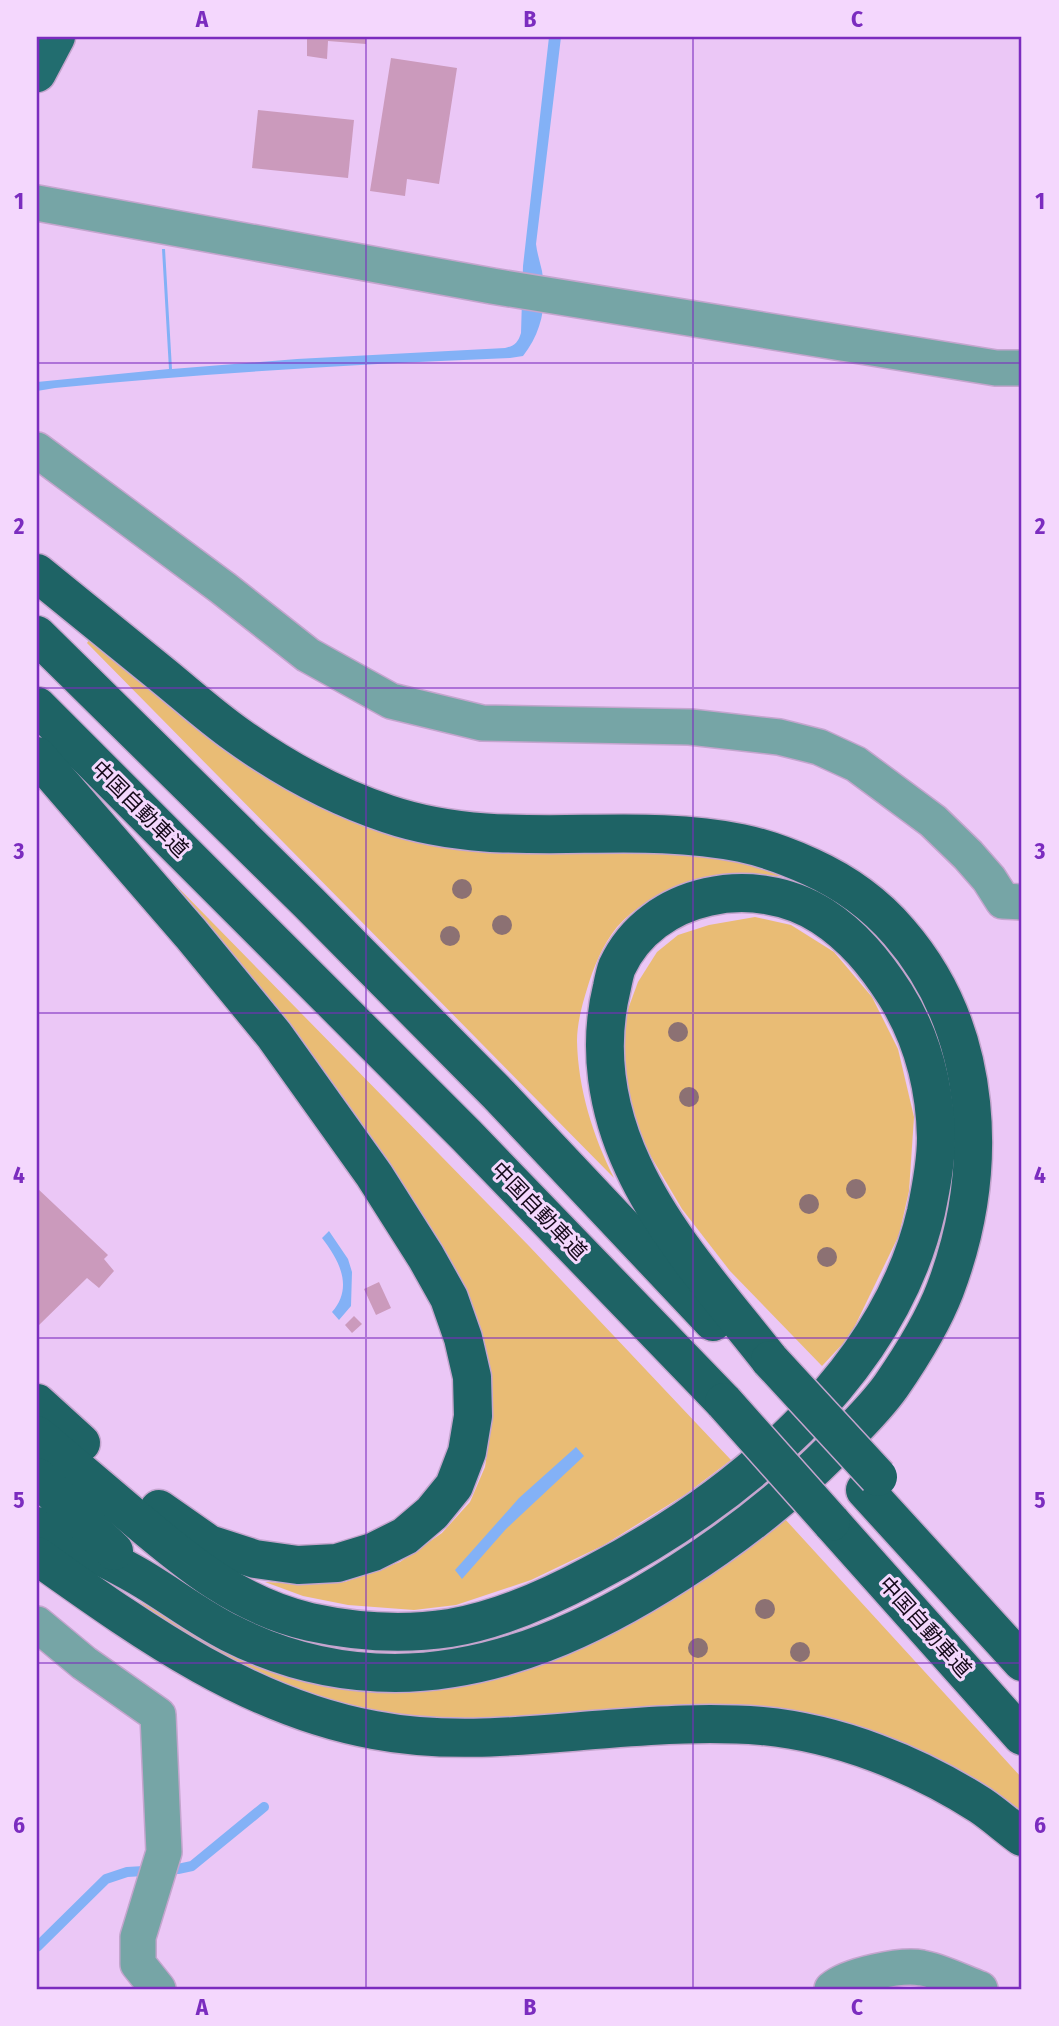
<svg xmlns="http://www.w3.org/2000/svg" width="1059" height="2026" font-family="'Fira Sans Condensed','Noto Sans JP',sans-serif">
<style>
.green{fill:#e9bc75}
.water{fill:#83b1f6}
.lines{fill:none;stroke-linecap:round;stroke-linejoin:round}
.stream{stroke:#83b1f6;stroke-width:10}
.building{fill:#cb9abc}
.minor-casing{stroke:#c4a5ce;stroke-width:38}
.trunk-casing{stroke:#c4a5ce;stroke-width:41}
.motorway-casing{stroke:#c4a5ce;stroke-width:41}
.minor{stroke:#76a5a6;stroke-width:35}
.trunk{stroke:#226d6f;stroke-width:38}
.motorway{stroke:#1e6365;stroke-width:38}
.motorway-bridge-casing{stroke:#c4a5ce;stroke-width:41;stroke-linecap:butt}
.motorway-bridge{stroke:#1e6365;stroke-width:38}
.tree{fill:#8c7173}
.grid{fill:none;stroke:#7b2cbf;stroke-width:2;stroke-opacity:0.55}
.labels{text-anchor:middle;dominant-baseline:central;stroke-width:6;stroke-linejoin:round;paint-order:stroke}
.street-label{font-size:21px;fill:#150919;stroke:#f4d7fd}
.neatline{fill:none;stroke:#7b2cbf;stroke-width:2.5}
.grid-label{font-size:23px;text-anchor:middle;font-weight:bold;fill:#7b2cbf}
</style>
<rect width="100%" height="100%" fill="#ebc7f6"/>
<!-- green -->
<g class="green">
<path d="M 89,640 L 303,796 L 720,854 L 810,883 C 801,881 793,878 784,877 C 775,875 766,876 757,876 C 707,876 652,888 617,927 C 603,944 593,968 587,989 C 582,1005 577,1024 577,1041 C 578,1089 593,1136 614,1178 L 87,643 Z"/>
<path d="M 117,825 L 529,1246 L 731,1460 L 686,1494 L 604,1545 L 531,1580 L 456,1605 L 414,1610 L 348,1605 L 303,1596 L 265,1582 L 303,1584 L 345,1582 L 400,1562 L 442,1533 L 470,1502 L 485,1467 L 490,1432 L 478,1330 L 459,1275 L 441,1243 L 384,1161 Z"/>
<path d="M 755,917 L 791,925 L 834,952 L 872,997 L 898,1049 L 914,1117 L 909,1191 L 899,1235 L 850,1336 L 822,1366 L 730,1271 L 682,1209 L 643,1143 L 627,1099 L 622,1055 L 624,1020 L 638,982 L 657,952 L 678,935 L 709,925 Z"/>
<path d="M 784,1518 L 1022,1778 L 1022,1816 L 934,1761 L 502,1719 L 388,1719 L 308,1699 L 223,1657 L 172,1627 L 138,1601 L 229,1649 L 441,1683 Z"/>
</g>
<!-- water -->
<g class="water">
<path d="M 549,37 L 561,37 L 536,244 C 537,253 540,262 542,271 C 547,303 543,330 523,356 L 510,358 C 358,364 207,373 55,388 L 37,391 L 37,382 L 169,369 L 162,249 L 165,249 L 172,369 L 297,359 L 505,348 C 514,346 518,343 521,333 L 523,266 Z"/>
<path d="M 329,1231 L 348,1259 L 352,1272 L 351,1306 L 339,1320 L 332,1312 C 354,1287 339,1260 322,1238 Z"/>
<path d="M 576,1447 L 584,1456 L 506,1529 L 462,1579 L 455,1570 L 519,1498 Z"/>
</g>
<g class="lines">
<!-- stream -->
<path class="stream" d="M 37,1947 L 106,1879 L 127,1872 L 178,1869 L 192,1866 L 264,1807"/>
</g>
<!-- building -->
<g class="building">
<path d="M 300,37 L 366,37 L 366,44 L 328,41 L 327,59 L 307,56 L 307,39 L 299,39 Z"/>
<path d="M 391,58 L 457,68 L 439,184 L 407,179 L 405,196 L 370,191 Z"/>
<path d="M 258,110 L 354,120 L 348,178 L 252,168 Z"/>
<path d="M 37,1188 L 108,1255 L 104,1259 L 114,1271 L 99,1288 L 87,1278 L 37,1327 Z"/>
<path d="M 379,1282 L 391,1308 L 376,1315 L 364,1289 Z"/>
<path d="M 354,1316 L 362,1324 L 352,1333 L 345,1325 Z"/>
</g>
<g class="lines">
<defs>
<g id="minor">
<path d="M 37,203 L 492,286 L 996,368 L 1022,368"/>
<path d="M 37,450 L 223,588 L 308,655 L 391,701 L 482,723 L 690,727 L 779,737 L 819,747 L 856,764 L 933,821 L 968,855 L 989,879 L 1003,901 L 1022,902"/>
<path d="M 37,1624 L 84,1663 L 158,1715 L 164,1852 L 138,1937 L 138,1964 L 158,1989"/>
<path d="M 832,1989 C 848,1975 901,1964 922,1968 C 937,1970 964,1983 980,1989"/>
</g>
<path id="trunk" d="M 37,73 L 56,37"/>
<g id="motorway">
<path d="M 37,573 C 78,606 119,640 160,673 C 186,694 210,716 237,735 C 283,768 334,796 388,814 C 503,853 625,819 741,843 C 765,848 789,857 811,867 C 844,882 875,904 899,932 C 985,1031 990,1171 945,1290 C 932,1324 911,1357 891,1386 C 874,1410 852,1430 833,1450 C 787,1496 735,1537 680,1572 C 593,1628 500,1672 395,1673 C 338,1673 281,1659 230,1633 C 200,1618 174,1598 146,1581 C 112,1560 73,1543 37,1526"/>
<path d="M 37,635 L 309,903 L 499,1095 L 713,1322"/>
<path d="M 37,706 L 466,1135 L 724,1402"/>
<path d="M 37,756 L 191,934 L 274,1035 L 374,1175 L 426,1257 L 449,1298 L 463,1338 L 472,1377 L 473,1416 L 467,1452 L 454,1486 L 432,1513 L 405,1536 L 373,1552 L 337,1563 L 298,1565 L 255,1559 L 209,1544 L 159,1509"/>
<path d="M 37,1403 L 81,1443"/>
<path d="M 37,1435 C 70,1463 103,1491 136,1519 C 189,1564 240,1606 310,1622 C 356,1632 404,1635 450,1628 C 499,1620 548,1598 591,1575 C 734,1501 888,1376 926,1212 C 931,1188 936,1163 936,1138 C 935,1087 922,1037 895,994 C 875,963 853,936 822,916 C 756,873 652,891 617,967 C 615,972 613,982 612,987 C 597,1048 607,1110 633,1166 C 665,1236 723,1300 770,1360"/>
<path d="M 37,1477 L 114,1551"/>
<path d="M 865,1490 L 1022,1662"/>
<path d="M 831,1522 L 1022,1736"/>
<path d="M 37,1556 C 140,1629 247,1707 374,1730 C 452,1745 529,1735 608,1729 C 659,1725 710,1722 762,1726 C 838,1733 916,1764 980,1805 C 995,1815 1008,1827 1022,1837"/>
</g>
</defs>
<!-- minor casing -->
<use href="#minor" class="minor-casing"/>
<!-- trunk casing -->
<use href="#trunk" class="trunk-casing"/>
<!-- motorway casing -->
<use href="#motorway" class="motorway-casing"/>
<!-- minor -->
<use href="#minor" class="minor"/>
<!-- trunk -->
<use href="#trunk" class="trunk"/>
<!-- motorway -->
<use href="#motorway" class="motorway"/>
<defs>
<g id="motorway-bridge">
<path d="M 770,1360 L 878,1477"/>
<path d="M 724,1402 L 831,1522"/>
</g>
</defs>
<!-- motorway-bridge casing -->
<use href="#motorway-bridge" class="motorway-bridge-casing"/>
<!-- motorway-bridge -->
<use href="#motorway-bridge" class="motorway-bridge"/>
</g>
<!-- trees -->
<g class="tree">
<circle cx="462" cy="889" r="10"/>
<circle cx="502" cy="925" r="10"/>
<circle cx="450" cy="936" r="10"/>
<circle cx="678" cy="1032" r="10"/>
<circle cx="689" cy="1097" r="10"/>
<circle cx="856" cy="1189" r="10"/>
<circle cx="809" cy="1204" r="10"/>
<circle cx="827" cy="1257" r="10"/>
<circle cx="765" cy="1609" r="10"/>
<circle cx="698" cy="1648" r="10"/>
<circle cx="800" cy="1652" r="10"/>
</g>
<!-- grid -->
<path class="grid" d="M 366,37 L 366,1989M 693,37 L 693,1989M 37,363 L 1022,363M 37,688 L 1022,688M 37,1013 L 1022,1013M 37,1338 L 1022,1338M 37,1663 L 1022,1663"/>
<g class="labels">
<!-- street labels -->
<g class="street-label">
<text transform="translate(140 809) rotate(45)">中国自動車道</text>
<text transform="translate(539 1211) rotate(46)">中国自動車道</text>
<text transform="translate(925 1627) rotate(48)">中国自動車道</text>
</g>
</g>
<!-- border -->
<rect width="1059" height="2026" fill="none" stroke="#f4d7fd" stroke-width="77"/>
<rect x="38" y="38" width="982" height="1950" class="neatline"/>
<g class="grid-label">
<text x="202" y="27">A</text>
<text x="530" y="27">B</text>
<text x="857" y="27">C</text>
<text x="19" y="209">1</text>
<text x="1040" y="209">1</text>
<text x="19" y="534">2</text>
<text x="1040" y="534">2</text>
<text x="19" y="859">3</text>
<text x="1040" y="859">3</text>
<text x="19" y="1183">4</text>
<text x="1040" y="1183">4</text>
<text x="19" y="1508">5</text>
<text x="1040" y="1508">5</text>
<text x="19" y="1833">6</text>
<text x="1040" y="1833">6</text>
<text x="202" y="2015">A</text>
<text x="530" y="2015">B</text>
<text x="857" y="2015">C</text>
</g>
</svg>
